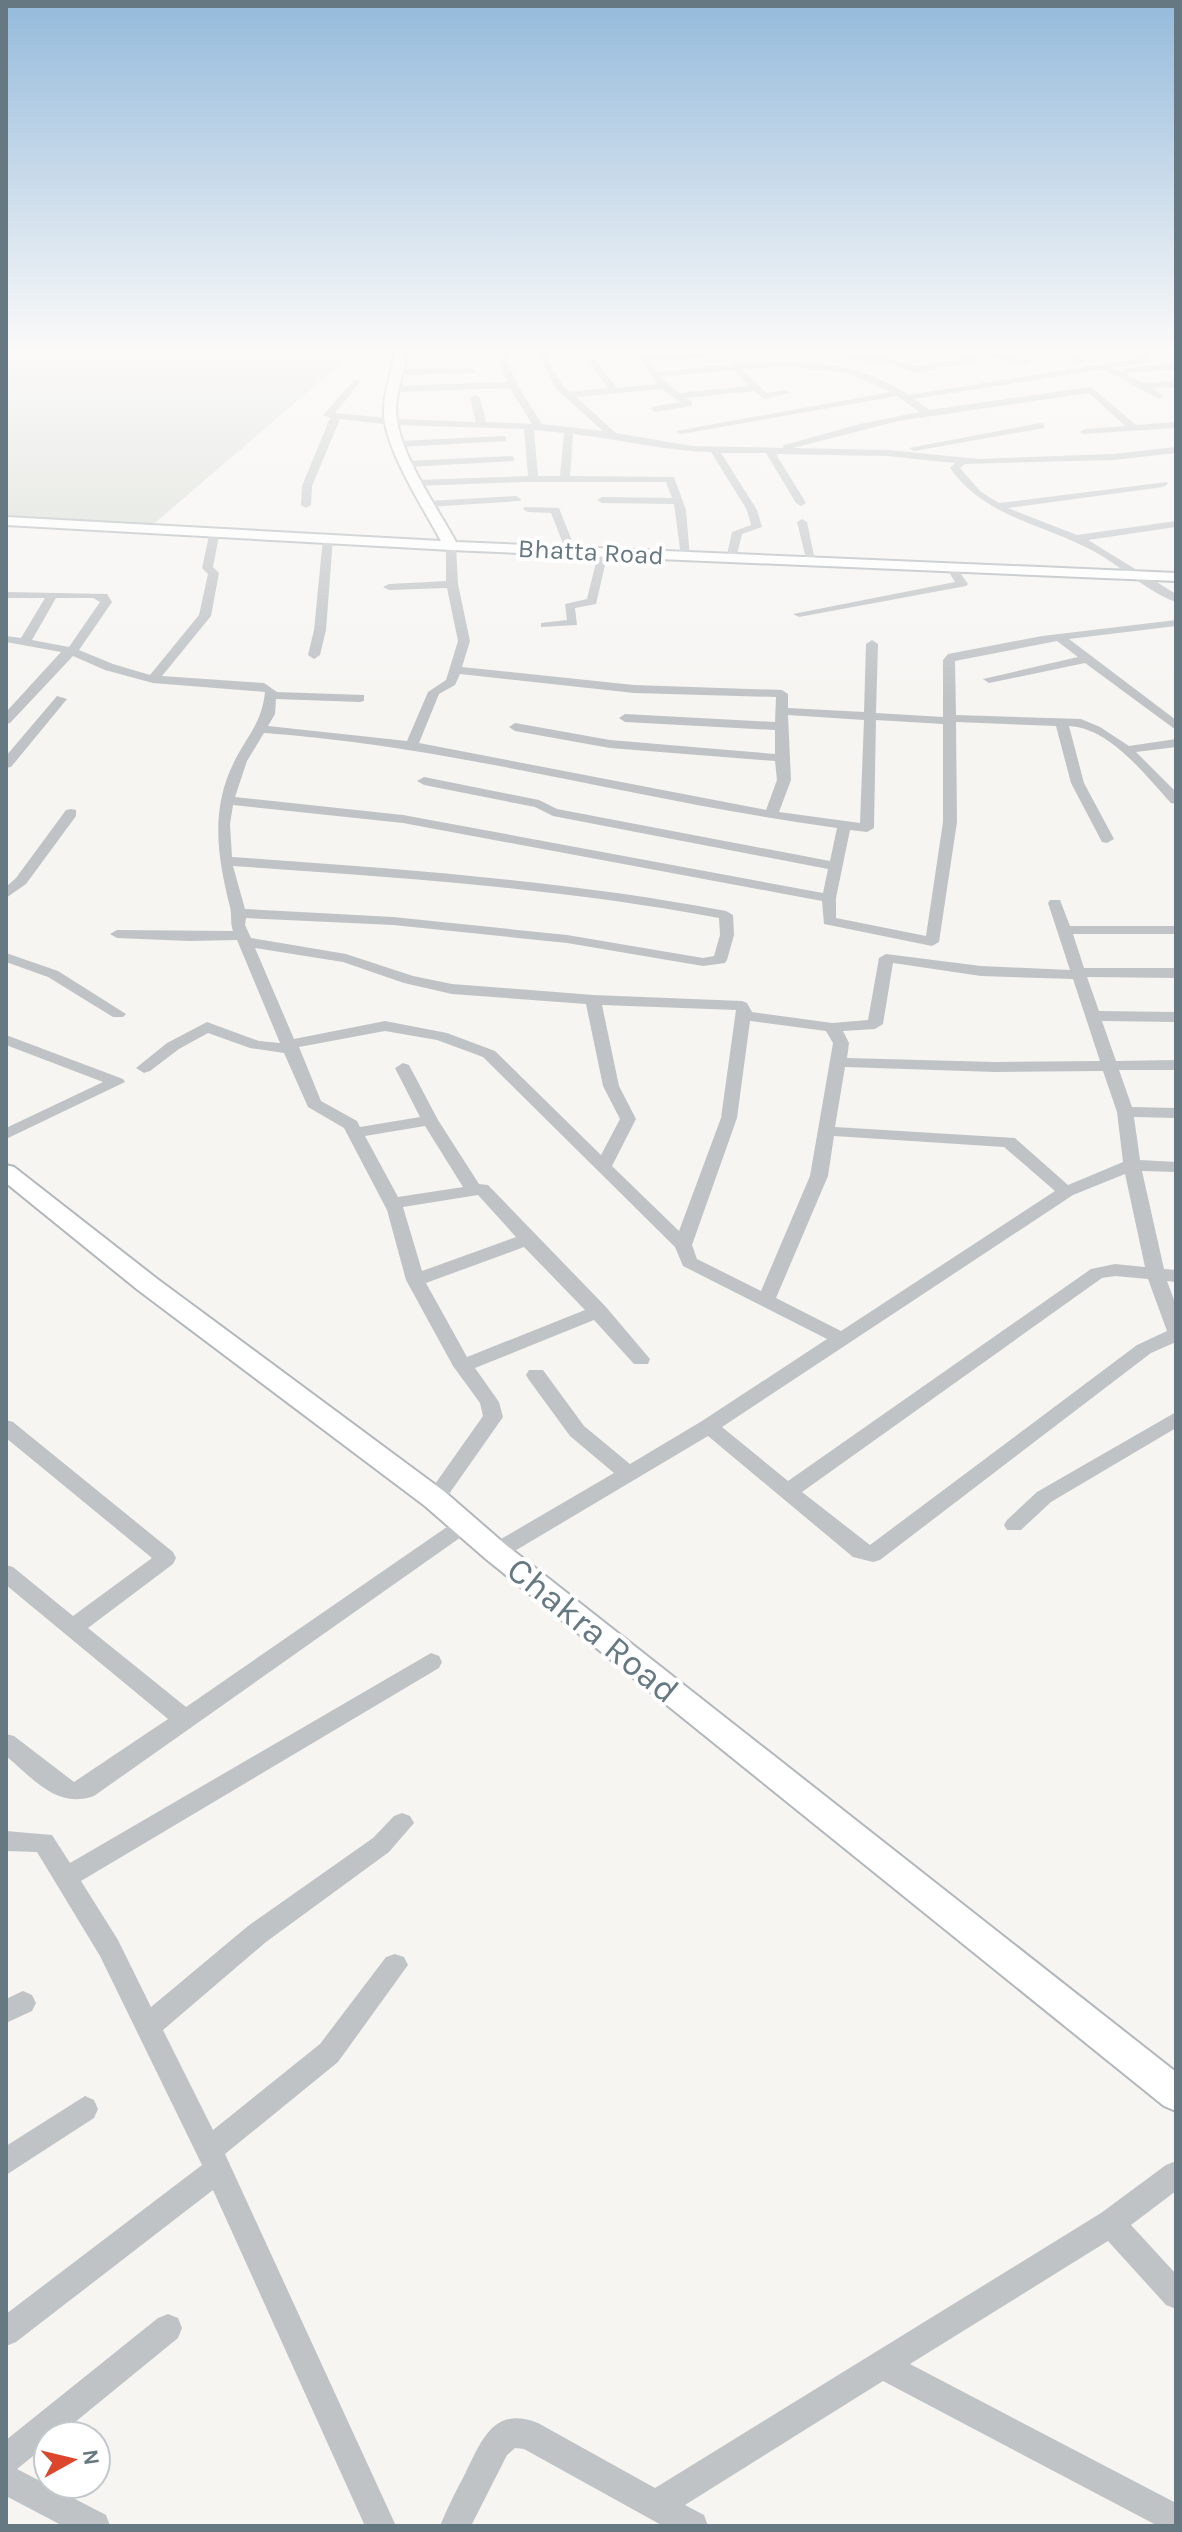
<svg xmlns="http://www.w3.org/2000/svg" width="1182" height="2532" font-family="Karla,sans-serif">
<style>
.green{fill:#d7dcd3}
.lines{fill:none;stroke-linecap:round;stroke-linejoin:round}
.secondary-casing{stroke:#b1b7bb;stroke-width:4}
.street{fill:#bfc3c6;fill-rule:evenodd}
.secondary{fill:#fff;fill-rule:evenodd}
.labels{text-anchor:middle;dominant-baseline:central;stroke-width:8;stroke-linejoin:round;paint-order:stroke}
.far-street-label{font-size:26px;fill:#667882;stroke:#fff}
.near-street-label{font-size:36px;fill:#667882;stroke:#fff}
</style>
<rect width="100%" height="100%" fill="#f6f5f2"/>
<!-- green -->
<path class="green" d="M 6,347 L 360,347 L 149,528 L 6,521 Z"/>
<g class="lines">
<defs>
<g id="secondary">
<path d="M 394,347 L 406,347 C 407,369 396,388 396,409 C 396,450 437,507 456,542 L 1176,573 L 1176,581 L 451,550 L 6,525 L 6,517 L 441,541 C 424,509 382,445 384,409 C 384,388 395,369 394,347 Z"/>
<path d="M 6,1165 L 14,1167 L 156,1278 L 445,1492 L 506,1545 L 1176,2072 L 1176,2111 L 1164,2106 L 486,1559 L 425,1506 L 138,1290 L 6,1183 Z"/>
</g>
</defs>
<!-- secondary casing -->
<use href="#secondary" class="secondary-casing"/>
<!-- street -->
<g class="street">
<path d="M 535,347 L 541,347 L 563,386 L 570,392 L 608,388 L 577,347 L 585,347 L 617,388 L 657,384 L 632,347 L 640,347 L 647,357 L 705,354 L 709,357 L 651,362 L 658,372 L 730,365 L 734,359 L 739,364 C 798,360 857,360 908,395 L 1136,359 L 1148,347 L 1176,347 L 1176,353 L 1151,353 L 1142,363 L 1114,368 L 1122,372 L 1126,368 L 1176,363 L 1176,369 L 1125,373 L 1143,383 L 1176,381 L 1176,387 L 1152,388 L 1164,396 L 1159,399 L 1104,369 L 914,399 L 929,410 L 1091,387 L 1136,425 L 1176,422 L 1176,428 L 1082,434 L 1080,432 L 1085,429 L 1125,426 L 1089,393 L 898,421 L 793,448 L 887,450 L 979,459 L 1113,454 L 1176,447 L 1176,453 L 1113,460 L 965,464 L 960,468 L 981,492 L 999,503 L 1167,482 L 1168,484 L 1163,487 L 1008,508 L 1077,535 L 1176,521 L 1176,527 L 1088,540 L 1176,594 L 1176,602 C 1148,592 1123,568 1097,553 C 1046,524 986,519 950,468 L 955,463 L 887,456 L 776,454 L 806,503 L 801,506 L 796,503 L 766,453 L 721,453 L 757,510 L 762,527 L 742,534 L 736,559 L 731,562 L 726,559 L 732,532 L 751,525 L 747,510 L 711,452 C 665,451 619,439 573,434 L 570,476 L 674,477 L 686,510 L 690,558 L 681,556 L 674,504 L 602,503 L 597,500 L 602,497 L 672,498 L 666,482 L 522,482 L 416,486 L 411,483 L 416,480 L 528,476 L 524,429 L 394,425 L 340,419 L 312,486 L 311,505 L 306,508 L 301,505 L 302,486 L 330,418 L 323,415 L 355,379 L 360,382 L 335,413 L 397,419 L 476,422 L 470,398 L 475,395 L 480,398 L 486,422 L 532,424 L 510,388 L 396,392 L 391,389 L 396,386 L 507,382 L 495,351 L 499,348 L 503,351 L 518,386 L 542,424 L 603,431 L 556,389 ZM 794,367 L 847,373 L 891,392 L 676,431 L 681,434 L 897,396 L 920,412 L 860,424 L 784,445 L 783,448 L 692,446 L 616,433 L 576,397 L 661,389 L 681,402 L 651,407 L 654,412 L 692,406 L 692,402 L 686,398 L 754,391 L 764,399 L 791,393 L 786,390 L 766,393 L 742,369 ZM 733,370 L 749,386 L 679,393 L 661,377 ZM 534,430 L 564,433 L 560,476 L 538,476 Z"/>
<path d="M 772,347 L 843,349 L 847,352 L 846,354 L 892,359 L 915,367 L 977,355 L 940,347 L 959,347 L 1030,361 L 1026,364 L 991,358 L 914,373 L 891,364 L 840,359 L 837,354 L 730,351 L 726,348 Z"/>
<path d="M 871,347 L 912,347 L 916,350 L 912,353 L 873,352 L 869,349 Z"/>
<path d="M 1040,347 L 1052,347 L 1085,361 L 1078,363 Z"/>
<path d="M 1101,347 L 1114,347 L 1116,349 L 1112,352 Z"/>
<path d="M 473,368 L 476,373 L 400,375 L 396,372 L 400,369 Z"/>
<path d="M 1041,423 L 1044,424 L 1044,428 L 914,451 L 909,448 Z"/>
<path d="M 503,436 L 506,437 L 506,441 L 400,447 L 395,444 L 400,441 Z"/>
<path d="M 511,456 L 514,457 L 514,461 L 408,467 L 403,464 L 408,461 Z"/>
<path d="M 516,496 L 521,499 L 520,501 L 428,507 L 423,504 L 428,501 Z"/>
<path d="M 524,507 L 559,508 L 576,551 L 575,553 L 566,551 L 551,513 L 528,512 L 523,509 Z"/>
<path d="M 802,519 L 807,522 L 816,565 L 807,563 L 797,522 Z"/>
<path d="M 215,528 L 220,531 L 213,567 L 219,573 L 211,616 L 162,676 L 264,683 L 277,692 L 364,695 L 364,701 L 360,702 L 276,699 L 275,714 L 268,726 L 407,741 L 428,692 L 446,680 L 458,641 L 447,588 L 389,590 L 383,587 L 389,584 L 446,581 L 446,546 L 451,543 L 456,546 L 458,584 L 470,641 L 462,667 L 634,685 L 782,690 L 788,694 L 788,708 L 864,712 L 866,644 L 872,640 L 878,644 L 876,713 L 943,717 L 943,660 L 948,654 L 1042,636 L 1176,620 L 1176,626 L 1069,639 L 1176,720 L 1176,730 L 1085,663 L 989,683 L 983,679 L 1078,657 L 1057,641 L 955,661 L 956,715 L 1081,719 L 1100,727 L 1129,746 L 1176,739 L 1176,747 L 1136,752 L 1176,792 L 1176,804 L 1171,803 C 1145,775 1110,728 1069,726 L 1084,783 L 1114,839 L 1107,843 L 1102,842 L 1071,783 L 1056,726 L 956,722 L 957,822 L 939,942 L 932,946 L 824,924 L 822,901 L 403,823 L 233,805 L 230,824 L 232,857 C 398,869 562,880 726,911 L 733,915 L 734,935 L 727,960 L 725,963 L 703,966 L 567,943 L 393,925 L 246,918 L 245,925 L 251,938 L 346,954 L 413,976 L 452,984 L 593,995 L 742,1001 L 747,1003 L 752,1012 L 832,1023 L 868,1020 L 879,958 L 886,954 L 981,966 L 1070,970 L 1048,903 L 1050,900 L 1060,900 L 1070,926 L 1176,926 L 1176,934 L 1073,934 L 1084,968 L 1176,968 L 1176,978 L 1087,977 L 1099,1011 L 1176,1012 L 1176,1022 L 1102,1021 L 1116,1061 L 1176,1060 L 1176,1070 L 1119,1070 L 1132,1107 L 1176,1108 L 1176,1118 L 1134,1117 L 1140,1160 L 1176,1162 L 1176,1172 L 1142,1171 L 1164,1269 L 1176,1270 L 1176,1282 L 1167,1281 L 1176,1305 L 1176,1342 L 1151,1353 L 880,1560 L 873,1562 L 853,1557 L 708,1436 L 503,1558 L 496,1560 L 489,1558 L 486,1552 L 489,1546 L 614,1473 L 570,1436 L 529,1380 L 526,1375 L 529,1370 L 543,1370 L 584,1426 L 630,1464 L 702,1421 L 827,1339 L 683,1266 L 675,1247 L 483,1057 L 437,1040 L 385,1031 L 299,1047 L 321,1101 L 357,1121 L 360,1127 L 420,1117 L 395,1068 L 403,1063 L 409,1065 L 438,1120 L 479,1184 L 488,1185 L 606,1307 L 650,1359 L 648,1364 L 634,1364 L 594,1320 L 475,1368 L 499,1402 L 503,1417 L 442,1504 L 428,1504 L 425,1499 L 428,1494 L 483,1416 L 480,1403 L 453,1366 L 406,1280 L 387,1210 L 344,1128 L 308,1107 L 284,1053 L 250,1048 L 208,1033 L 179,1049 L 150,1071 L 144,1073 L 136,1068 L 167,1043 L 207,1022 L 259,1041 L 280,1043 L 237,940 L 189,941 L 117,938 L 110,934 L 117,930 L 233,931 C 230,923 232,915 230,907 C 217,855 210,809 235,760 C 248,735 262,722 265,692 L 153,683 L 105,670 L 73,656 L 10,723 L 6,724 L 6,712 L 61,652 L 6,642 L 6,636 L 21,638 L 45,598 L 6,598 L 6,592 L 107,594 L 112,602 L 79,650 L 113,664 L 150,675 L 199,615 L 208,574 L 202,568 L 210,531 ZM 56,598 L 93,598 L 100,602 L 69,647 L 32,640 ZM 460,674 L 634,693 L 776,697 L 775,722 L 625,714 L 619,718 L 625,722 L 775,730 L 775,754 L 610,740 L 515,723 L 509,727 L 515,731 L 610,748 L 775,761 L 777,780 L 766,810 L 419,743 L 439,694 L 455,685 ZM 788,715 L 864,720 L 860,823 L 779,812 L 791,780 ZM 876,720 L 943,724 L 943,822 L 926,936 L 836,918 L 836,898 L 850,830 L 867,832 L 874,828 ZM 264,733 C 458,747 644,802 837,828 L 830,861 L 557,809 L 539,800 L 424,777 L 417,781 L 424,785 L 535,807 L 553,816 L 828,869 L 823,893 L 403,815 L 235,797 L 247,761 ZM 233,866 C 396,877 558,888 719,918 L 720,935 L 714,956 L 703,958 L 567,935 L 393,917 L 245,909 ZM 255,948 L 343,962 L 404,983 L 452,994 L 586,1004 L 603,1086 L 620,1119 L 601,1155 L 495,1051 L 447,1033 L 385,1021 L 294,1039 ZM 893,963 L 981,976 L 1073,979 L 1100,1061 L 995,1062 L 847,1058 L 849,1043 L 843,1031 L 875,1029 L 883,1024 ZM 602,1005 L 736,1010 L 721,1118 L 679,1231 L 612,1166 L 636,1119 L 619,1086 ZM 750,1021 L 826,1031 L 833,1043 L 810,1176 L 761,1291 L 697,1259 L 692,1245 L 737,1118 ZM 845,1067 L 995,1072 L 1103,1071 L 1117,1112 L 1123,1162 L 1068,1185 L 1015,1138 L 835,1127 ZM 425,1126 L 463,1187 L 398,1197 L 365,1136 ZM 834,1136 L 1004,1147 L 1055,1191 L 841,1331 L 776,1298 L 828,1176 ZM 1125,1174 L 1145,1267 L 1115,1264 L 1091,1269 L 788,1481 L 722,1427 L 1073,1195 ZM 478,1195 L 516,1237 L 422,1271 L 403,1207 ZM 524,1247 L 585,1310 L 467,1357 L 426,1283 ZM 1115,1276 L 1148,1279 L 1167,1331 L 1137,1345 L 870,1545 L 802,1492 L 1102,1278 Z"/>
<path d="M 328,535 L 333,538 L 326,630 L 320,655 L 314,659 L 308,655 L 314,630 L 323,538 Z"/>
<path d="M 599,550 L 608,552 L 596,604 L 575,608 L 577,625 L 541,627 L 541,623 L 567,620 L 565,604 L 587,599 Z"/>
<path d="M 952,566 L 956,567 L 968,584 L 966,586 L 799,617 L 793,614 L 955,582 L 947,569 Z"/>
<path d="M 57,696 L 67,699 L 11,767 L 6,768 L 6,756 Z"/>
<path d="M 71,809 L 76,810 L 76,816 L 26,884 L 6,898 L 6,887 L 16,878 L 66,810 Z"/>
<path d="M 6,953 L 58,971 L 126,1014 L 123,1017 L 113,1017 L 48,977 L 6,962 Z"/>
<path d="M 6,1035 L 123,1079 L 125,1082 L 6,1139 L 6,1128 L 103,1082 L 6,1045 Z"/>
<path d="M 1176,1412 L 1176,1428 L 1051,1502 L 1021,1530 L 1007,1530 L 1004,1525 L 1007,1520 L 1037,1492 Z"/>
<path d="M 6,1420 L 13,1422 L 173,1552 L 176,1558 L 173,1564 L 88,1628 L 186,1707 L 457,1520 L 471,1520 L 474,1525 L 471,1530 L 94,1796 C 56,1809 34,1779 6,1756 L 6,1734 L 14,1736 L 74,1782 L 168,1719 L 6,1585 L 6,1565 L 13,1567 L 73,1616 L 152,1558 L 6,1438 Z"/>
<path d="M 431,1653 L 439,1656 L 442,1662 L 439,1668 L 81,1881 L 118,1940 L 151,2007 L 248,1926 L 373,1838 L 394,1816 L 402,1813 L 410,1816 L 414,1823 L 389,1852 L 266,1942 L 163,2030 L 213,2130 L 320,2044 L 386,1957 L 395,1954 L 404,1957 L 408,1965 L 338,2062 L 225,2154 L 396,2526 L 365,2526 L 213,2190 L 16,2342 L 6,2346 L 6,2314 L 202,2165 L 100,1956 L 37,1852 L 6,1851 L 6,1831 L 52,1835 L 70,1863 Z"/>
<path d="M 23,1991 L 32,1995 L 36,2003 L 32,2011 L 6,2023 L 6,1999 Z"/>
<path d="M 85,2096 L 94,2100 L 98,2109 L 94,2118 L 6,2175 L 6,2146 Z"/>
<path d="M 1176,2161 L 1176,2191 L 1131,2225 L 1176,2274 L 1176,2309 L 1166,2305 L 1108,2241 L 910,2364 L 1176,2503 L 1176,2526 L 1158,2526 L 883,2381 L 685,2505 L 704,2515 L 708,2526 L 663,2526 L 524,2449 L 515,2448 L 507,2455 L 471,2526 L 440,2526 C 447,2508 456,2491 465,2474 C 481,2442 493,2405 538,2423 L 655,2488 L 1101,2213 L 1166,2165 Z"/>
<path d="M 168,2314 L 178,2318 L 182,2328 L 178,2338 L 58,2436 L 48,2436 L 48,2444 L 17,2469 L 106,2515 L 110,2526 L 63,2526 L 6,2496 L 6,2440 L 158,2318 Z"/>
</g>
<!-- secondary -->
<use href="#secondary" class="secondary"/>
</g>
<!-- sky -->
<linearGradient id="sky" x2="0" y2="1"><stop stop-color="#94badb"/><stop offset="0.5" stop-color="#fbfaf9"/><stop offset="1" stop-color="#fbfaf9" stop-opacity="0"/></linearGradient>
<rect width="1182" height="701" fill="url(#sky)"/>
<g class="labels">
<!-- far-street labels -->
<g class="far-street-label">
<text transform="translate(591 552) rotate(3)">Bhatta Road</text>
</g>
<!-- near-street labels -->
<g class="near-street-label">
<text transform="translate(593 1630) rotate(39)">Chakra Road</text>
</g>
</g>
<!-- border -->
<rect width="1182" height="2532" fill="none" stroke="#667882" stroke-width="16"/>
<!-- north arrow -->
<g transform="translate(72 2460) rotate(82)"><circle r="38" fill="#ffffff" stroke="#c2c9cd" stroke-width="2"/>
<path d="M0-6L14 30L0 20L-14 30Z" fill="#dc462c"/>
<text y="-12" font-size="22" font-weight="bold" text-anchor="middle" fill="#667882">N</text>
</g>
</svg>
